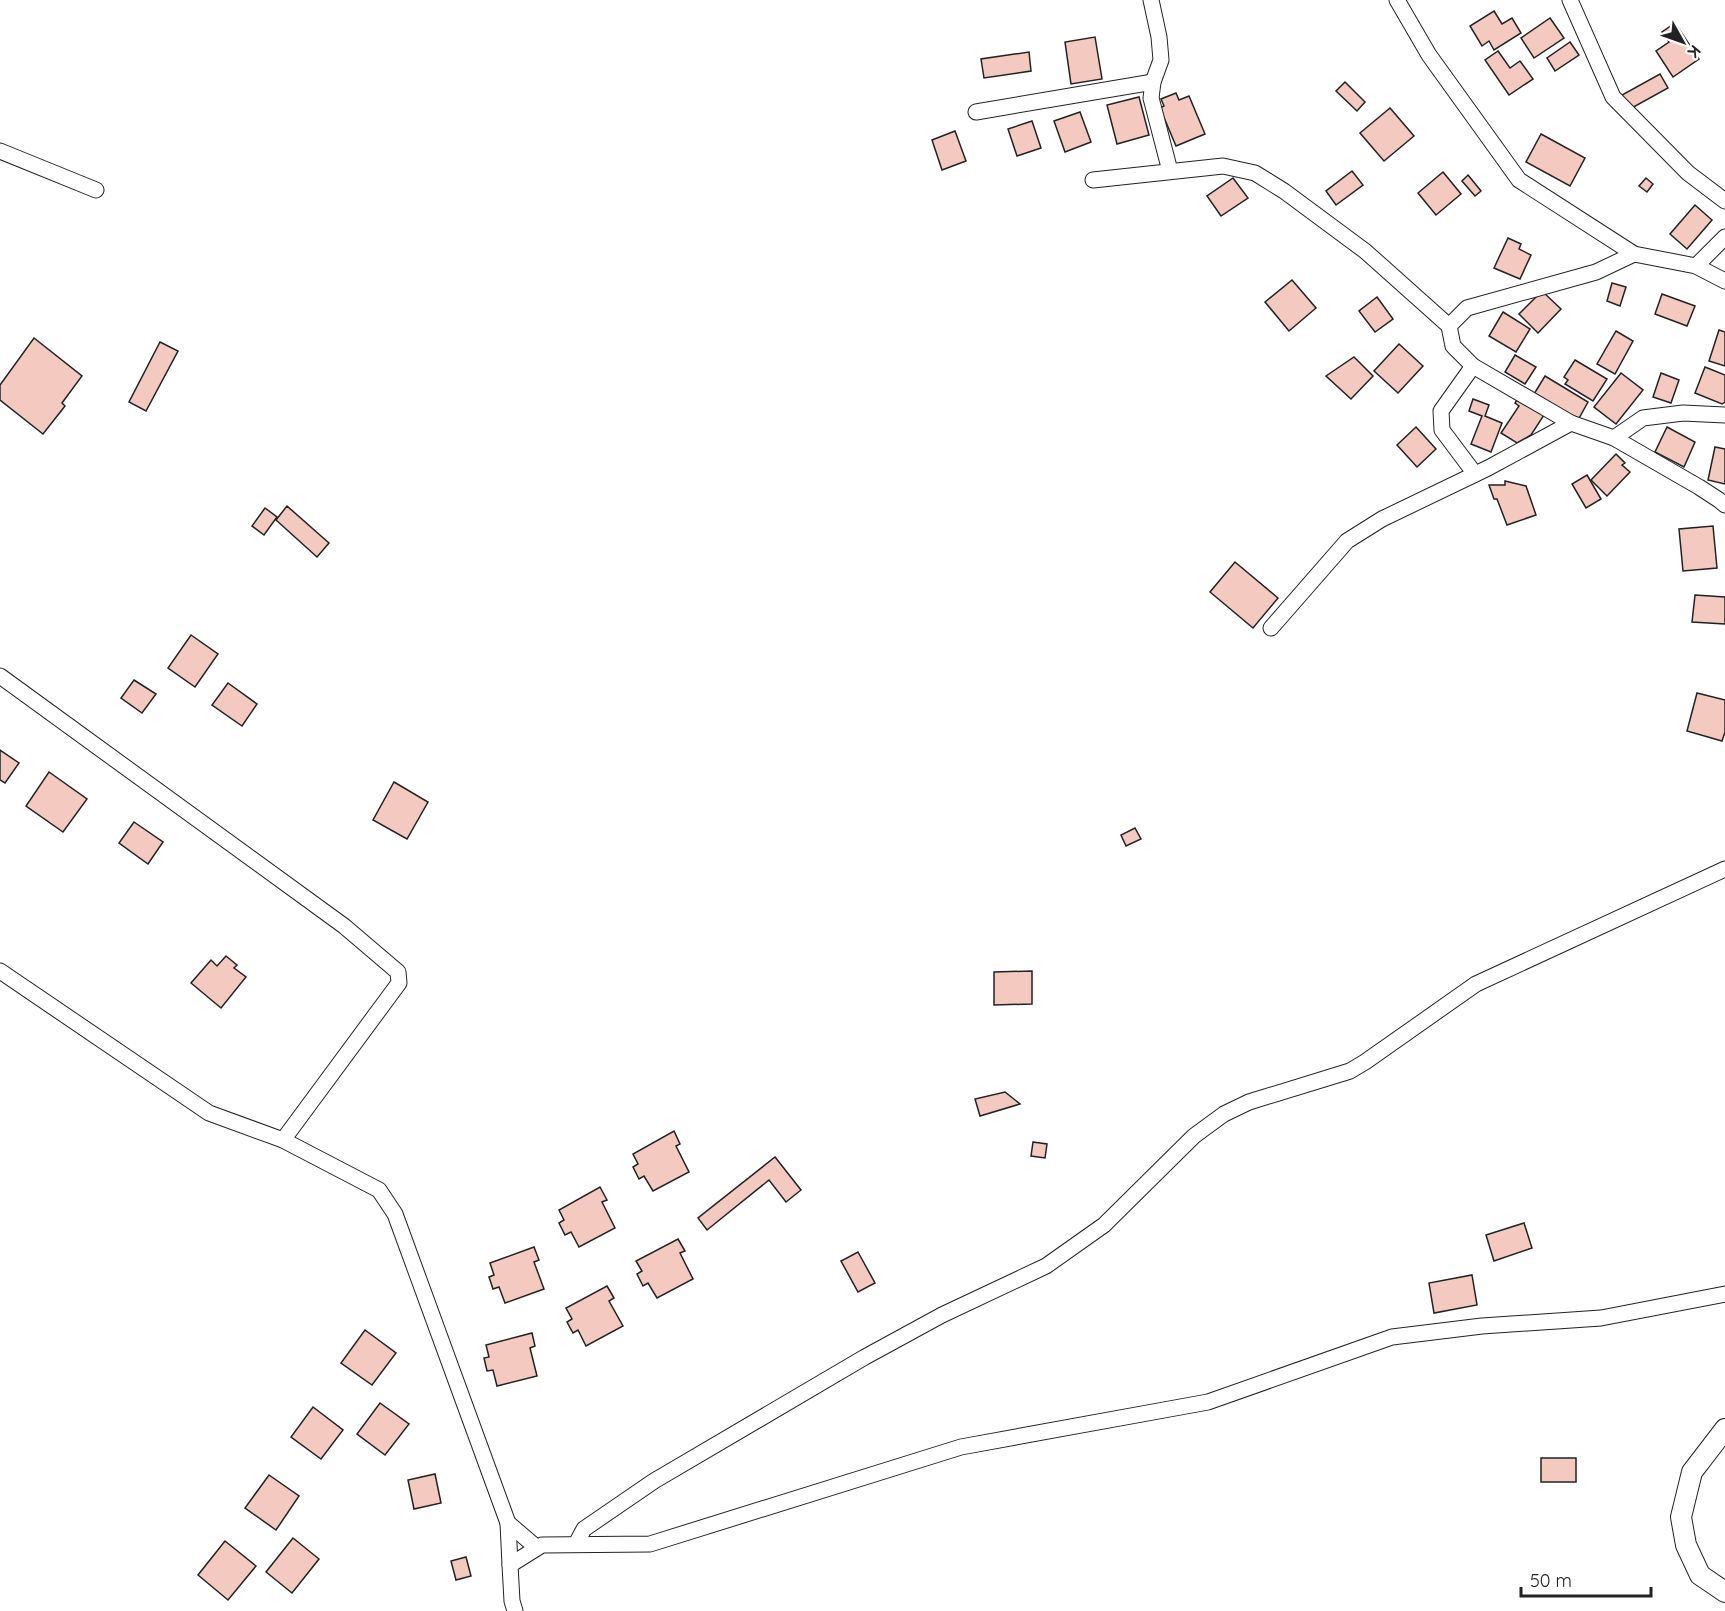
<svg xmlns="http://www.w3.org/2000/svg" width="1725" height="1611" font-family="Quicksand,sans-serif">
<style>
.building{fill:#f3c9c0;stroke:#222;stroke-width:1.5}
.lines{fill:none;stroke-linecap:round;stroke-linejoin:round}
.minor-casing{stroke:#222;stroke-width:17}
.tertiary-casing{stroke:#222;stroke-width:22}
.minor{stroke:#fff;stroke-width:15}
.tertiary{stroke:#fff;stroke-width:20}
</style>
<rect width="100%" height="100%" fill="#fff"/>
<!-- building -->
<g class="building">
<path d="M 1494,11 L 1502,24 L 1512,18 L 1521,33 L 1494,50 L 1489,41 L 1482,46 L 1470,26 Z"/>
<path d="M 1550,18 L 1564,38 L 1534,58 L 1521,38 Z"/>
<path d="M 1675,23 L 1699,59 L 1673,77 L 1656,51 L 1669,42 L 1662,32 Z"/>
<path d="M 1095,37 L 1102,79 L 1071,84 L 1065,42 Z"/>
<path d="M 1570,42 L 1579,55 L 1555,71 L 1547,58 Z"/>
<path d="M 1498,51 L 1510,68 L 1520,61 L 1533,79 L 1509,95 L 1485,60 Z"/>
<path d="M 1029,52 L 1031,71 L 984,78 L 981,59 Z"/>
<path d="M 1660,74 L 1668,88 L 1630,109 L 1622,95 Z"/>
<path d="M 1345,82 L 1365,102 L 1357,111 L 1336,91 Z"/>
<path d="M 1176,93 L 1179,100 L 1189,96 L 1205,134 L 1176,146 L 1160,108 L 1164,106 L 1161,99 Z"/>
<path d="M 1139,97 L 1149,135 L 1117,144 L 1107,105 Z"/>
<path d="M 1390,108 L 1414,136 L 1384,161 L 1360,133 Z"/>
<path d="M 1080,112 L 1091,142 L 1065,152 L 1054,121 Z"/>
<path d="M 1032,121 L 1041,148 L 1017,156 L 1008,129 Z"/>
<path d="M 955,131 L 966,161 L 942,170 L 932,140 Z"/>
<path d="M 1541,134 L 1585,158 L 1570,186 L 1526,162 Z"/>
<path d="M 1352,171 L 1363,185 L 1336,205 L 1326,191 Z"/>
<path d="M 1443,172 L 1461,194 L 1436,215 L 1418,193 Z"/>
<path d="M 1468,175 L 1481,191 L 1475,196 L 1462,181 Z"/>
<path d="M 1233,178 L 1248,198 L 1221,216 L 1207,196 Z"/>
<path d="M 1646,178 L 1653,184 L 1647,192 L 1639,186 Z"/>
<path d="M 1695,205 L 1712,220 L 1687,249 L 1670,234 Z"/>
<path d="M 1508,238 L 1521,244 L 1519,249 L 1531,255 L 1520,279 L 1494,268 Z"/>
<path d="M 1292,280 L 1316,308 L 1289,331 L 1265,302 Z"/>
<path d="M 1612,283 L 1626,287 L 1620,306 L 1607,301 Z"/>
<path d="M 1542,291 L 1561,309 L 1538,333 L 1519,314 Z"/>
<path d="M 1662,294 L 1695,306 L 1687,326 L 1655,314 Z"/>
<path d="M 1377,297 L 1393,319 L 1375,332 L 1359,311 Z"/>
<path d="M 1503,312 L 1530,329 L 1516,352 L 1489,336 Z"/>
<path d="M 1719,330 L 1725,332 L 1725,366 L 1709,361 Z"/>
<path d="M 1616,331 L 1633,341 L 1615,374 L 1597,364 Z"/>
<path d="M 34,338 L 82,376 L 62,403 L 65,406 L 43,434 L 0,400 L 0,385 Z"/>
<path d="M 160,342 L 178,351 L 146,411 L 129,402 Z"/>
<path d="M 1399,344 L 1423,366 L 1398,393 L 1374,371 Z"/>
<path d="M 1515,355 L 1536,367 L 1525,384 L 1505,372 Z"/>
<path d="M 1354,357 L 1373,376 L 1351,399 L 1326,376 Z"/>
<path d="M 1575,360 L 1607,379 L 1593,401 L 1565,384 L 1568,380 L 1564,377 Z"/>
<path d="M 1705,367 L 1725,375 L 1725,402 L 1722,404 L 1695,393 Z"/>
<path d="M 1621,373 L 1643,390 L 1616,424 L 1594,407 Z"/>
<path d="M 1661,373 L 1679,380 L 1671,403 L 1653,397 Z"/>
<path d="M 1545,376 L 1588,402 L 1578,420 L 1534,394 Z"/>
<path d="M 1520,395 L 1546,412 L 1531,435 L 1517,443 L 1501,433 L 1519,406 L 1515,403 Z"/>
<path d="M 1473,399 L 1489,405 L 1485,416 L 1502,423 L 1491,452 L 1471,444 L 1482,416 L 1469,411 Z"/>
<path d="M 1416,427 L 1436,449 L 1417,467 L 1397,445 Z"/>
<path d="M 1667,427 L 1695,442 L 1684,467 L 1655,452 Z"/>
<path d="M 1715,447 L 1725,449 L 1725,484 L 1708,480 Z"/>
<path d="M 1616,454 L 1625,463 L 1622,465 L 1630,472 L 1607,496 L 1591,480 Z"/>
<path d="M 1587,475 L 1601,499 L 1586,508 L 1572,484 Z"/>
<path d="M 1505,481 L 1526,486 L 1536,515 L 1507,525 L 1497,499 L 1494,499 L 1489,485 L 1505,485 Z"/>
<path d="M 287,506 L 329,543 L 317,557 L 276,520 Z"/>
<path d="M 265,508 L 277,517 L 264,535 L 252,526 Z"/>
<path d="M 1713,526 L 1717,568 L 1683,571 L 1679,529 Z"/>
<path d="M 1235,562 L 1278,598 L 1253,628 L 1210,592 Z"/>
<path d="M 1695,595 L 1725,597 L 1725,624 L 1692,622 Z"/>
<path d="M 191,635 L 218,654 L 195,687 L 168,668 Z"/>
<path d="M 134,680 L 156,694 L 142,713 L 121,698 Z"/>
<path d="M 228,683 L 257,704 L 242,726 L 212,705 Z"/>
<path d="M 1697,693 L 1725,700 L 1725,732 L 1722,741 L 1687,731 Z"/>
<path d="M 0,750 L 19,763 L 5,783 L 0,780 Z"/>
<path d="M 49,772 L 87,799 L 63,832 L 26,806 Z"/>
<path d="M 394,782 L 428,802 L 407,839 L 373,820 Z"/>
<path d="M 134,822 L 163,842 L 148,864 L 119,843 Z"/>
<path d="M 1135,828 L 1141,839 L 1126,846 L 1121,835 Z"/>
<path d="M 226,956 L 237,965 L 234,968 L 246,977 L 221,1008 L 191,983 L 211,960 L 217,966 Z"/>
<path d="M 1032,971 L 1032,1004 L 994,1005 L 994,972 Z"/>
<path d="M 1005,1092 L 1020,1104 L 980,1116 L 975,1099 Z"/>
<path d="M 674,1131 L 680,1144 L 676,1146 L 689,1172 L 653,1191 L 644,1176 L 639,1179 L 633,1167 L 638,1164 L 633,1154 Z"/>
<path d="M 1033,1142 L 1047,1144 L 1045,1158 L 1031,1156 Z"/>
<path d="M 775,1157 L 801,1190 L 786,1202 L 769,1180 L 707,1230 L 698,1218 Z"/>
<path d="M 600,1187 L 607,1200 L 602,1202 L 615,1228 L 579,1247 L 571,1232 L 565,1235 L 559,1223 L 564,1220 L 559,1210 Z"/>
<path d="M 1524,1223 L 1532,1248 L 1494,1261 L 1486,1235 Z"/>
<path d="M 678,1239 L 685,1251 L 680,1253 L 693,1279 L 657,1298 L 648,1283 L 643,1286 L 637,1274 L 642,1271 L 636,1261 Z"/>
<path d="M 534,1247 L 539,1260 L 534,1262 L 544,1289 L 505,1303 L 499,1287 L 493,1289 L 489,1277 L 494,1275 L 490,1263 Z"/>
<path d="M 858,1252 L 875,1283 L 858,1292 L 841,1261 Z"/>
<path d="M 1472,1275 L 1477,1305 L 1434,1313 L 1429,1283 Z"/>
<path d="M 607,1286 L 614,1298 L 609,1301 L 623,1326 L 586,1346 L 578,1330 L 573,1333 L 567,1322 L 572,1319 L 566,1308 Z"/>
<path d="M 365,1330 L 396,1353 L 372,1385 L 341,1363 Z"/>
<path d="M 532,1333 L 535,1346 L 530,1348 L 537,1376 L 497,1386 L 493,1370 L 487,1371 L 484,1358 L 489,1357 L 486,1345 Z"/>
<path d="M 380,1403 L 409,1424 L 385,1455 L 357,1434 Z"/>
<path d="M 313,1407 L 343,1430 L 321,1459 L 291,1437 Z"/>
<rect x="1541" y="1458" width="35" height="24"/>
<path d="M 435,1474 L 441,1503 L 414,1509 L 408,1480 Z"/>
<path d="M 269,1475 L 299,1496 L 276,1530 L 245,1508 Z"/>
<path d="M 293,1538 L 319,1559 L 292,1593 L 266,1572 Z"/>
<path d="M 225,1541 L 256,1566 L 228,1600 L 198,1575 Z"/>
<path d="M 466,1557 L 471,1576 L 456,1580 L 451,1561 Z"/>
</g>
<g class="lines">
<defs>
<g id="minor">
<path d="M 1151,0 L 1159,37 L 1161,60 L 1153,82 L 1151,98 L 1170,171"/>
<path d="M 1397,0 L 1429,55 L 1519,180 L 1634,254 L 1696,266 L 1725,281"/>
<path d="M 1570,0 L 1613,97 L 1688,173 L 1725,201"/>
<path d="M 976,112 L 1153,82"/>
<path d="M 0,151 L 96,190"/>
<path d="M 1093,180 L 1223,166 L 1255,173 L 1284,191 L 1365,251 L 1449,326"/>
<path d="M 1634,254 L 1596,272 L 1467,308 L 1449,326 L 1453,346 L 1473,366 L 1571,423 L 1614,438 L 1699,487 L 1719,500 L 1725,505"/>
<path d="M 1696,266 L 1725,237"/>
<path d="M 1473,366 L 1441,411 L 1442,430 L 1475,474"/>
<path d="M 1614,438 L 1643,418 L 1683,413 L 1725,415"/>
<path d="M 1271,628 L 1347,541 L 1382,519 L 1488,468 L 1571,423"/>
<path d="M 0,676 L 344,926 L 398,972 L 399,983 L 283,1140"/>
<path d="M 0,971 L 209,1113 L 283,1140 L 379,1190 L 395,1214 L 508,1523 L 536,1547"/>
<path d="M 508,1523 L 510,1565"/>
<path d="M 576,1544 L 584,1529 L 654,1481 L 865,1357 L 942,1315 L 1046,1266 L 1104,1225 L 1194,1136 L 1224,1114 L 1249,1102 L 1350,1071 L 1365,1062 L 1476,984 L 1725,869"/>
<path d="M 515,1611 L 512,1601 L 510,1565 L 542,1545 L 650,1544 L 961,1447 L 1208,1402 L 1392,1337 L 1482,1326 L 1601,1318 L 1725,1294"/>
</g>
<path id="tertiary" d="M 1725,1429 L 1692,1472 L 1681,1517 L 1686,1545 L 1700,1575 L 1725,1592"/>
</defs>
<!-- minor casing -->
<use href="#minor" class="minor-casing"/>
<!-- tertiary casing -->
<use href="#tertiary" class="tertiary-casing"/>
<!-- minor -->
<use href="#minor" class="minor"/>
<!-- tertiary -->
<use href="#tertiary" class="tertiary"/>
</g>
<!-- north arrow -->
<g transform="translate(1683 42) rotate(130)" stroke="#ffffff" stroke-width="4.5" paint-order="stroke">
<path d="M0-4.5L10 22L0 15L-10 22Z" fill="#222222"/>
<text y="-9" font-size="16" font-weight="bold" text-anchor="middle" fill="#222222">K</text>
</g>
<!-- scale -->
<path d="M1521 1587v9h130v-9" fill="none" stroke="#222222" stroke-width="3"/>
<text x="1530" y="1587" font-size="18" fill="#222222" stroke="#ffffff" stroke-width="4.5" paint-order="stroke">50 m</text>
</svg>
